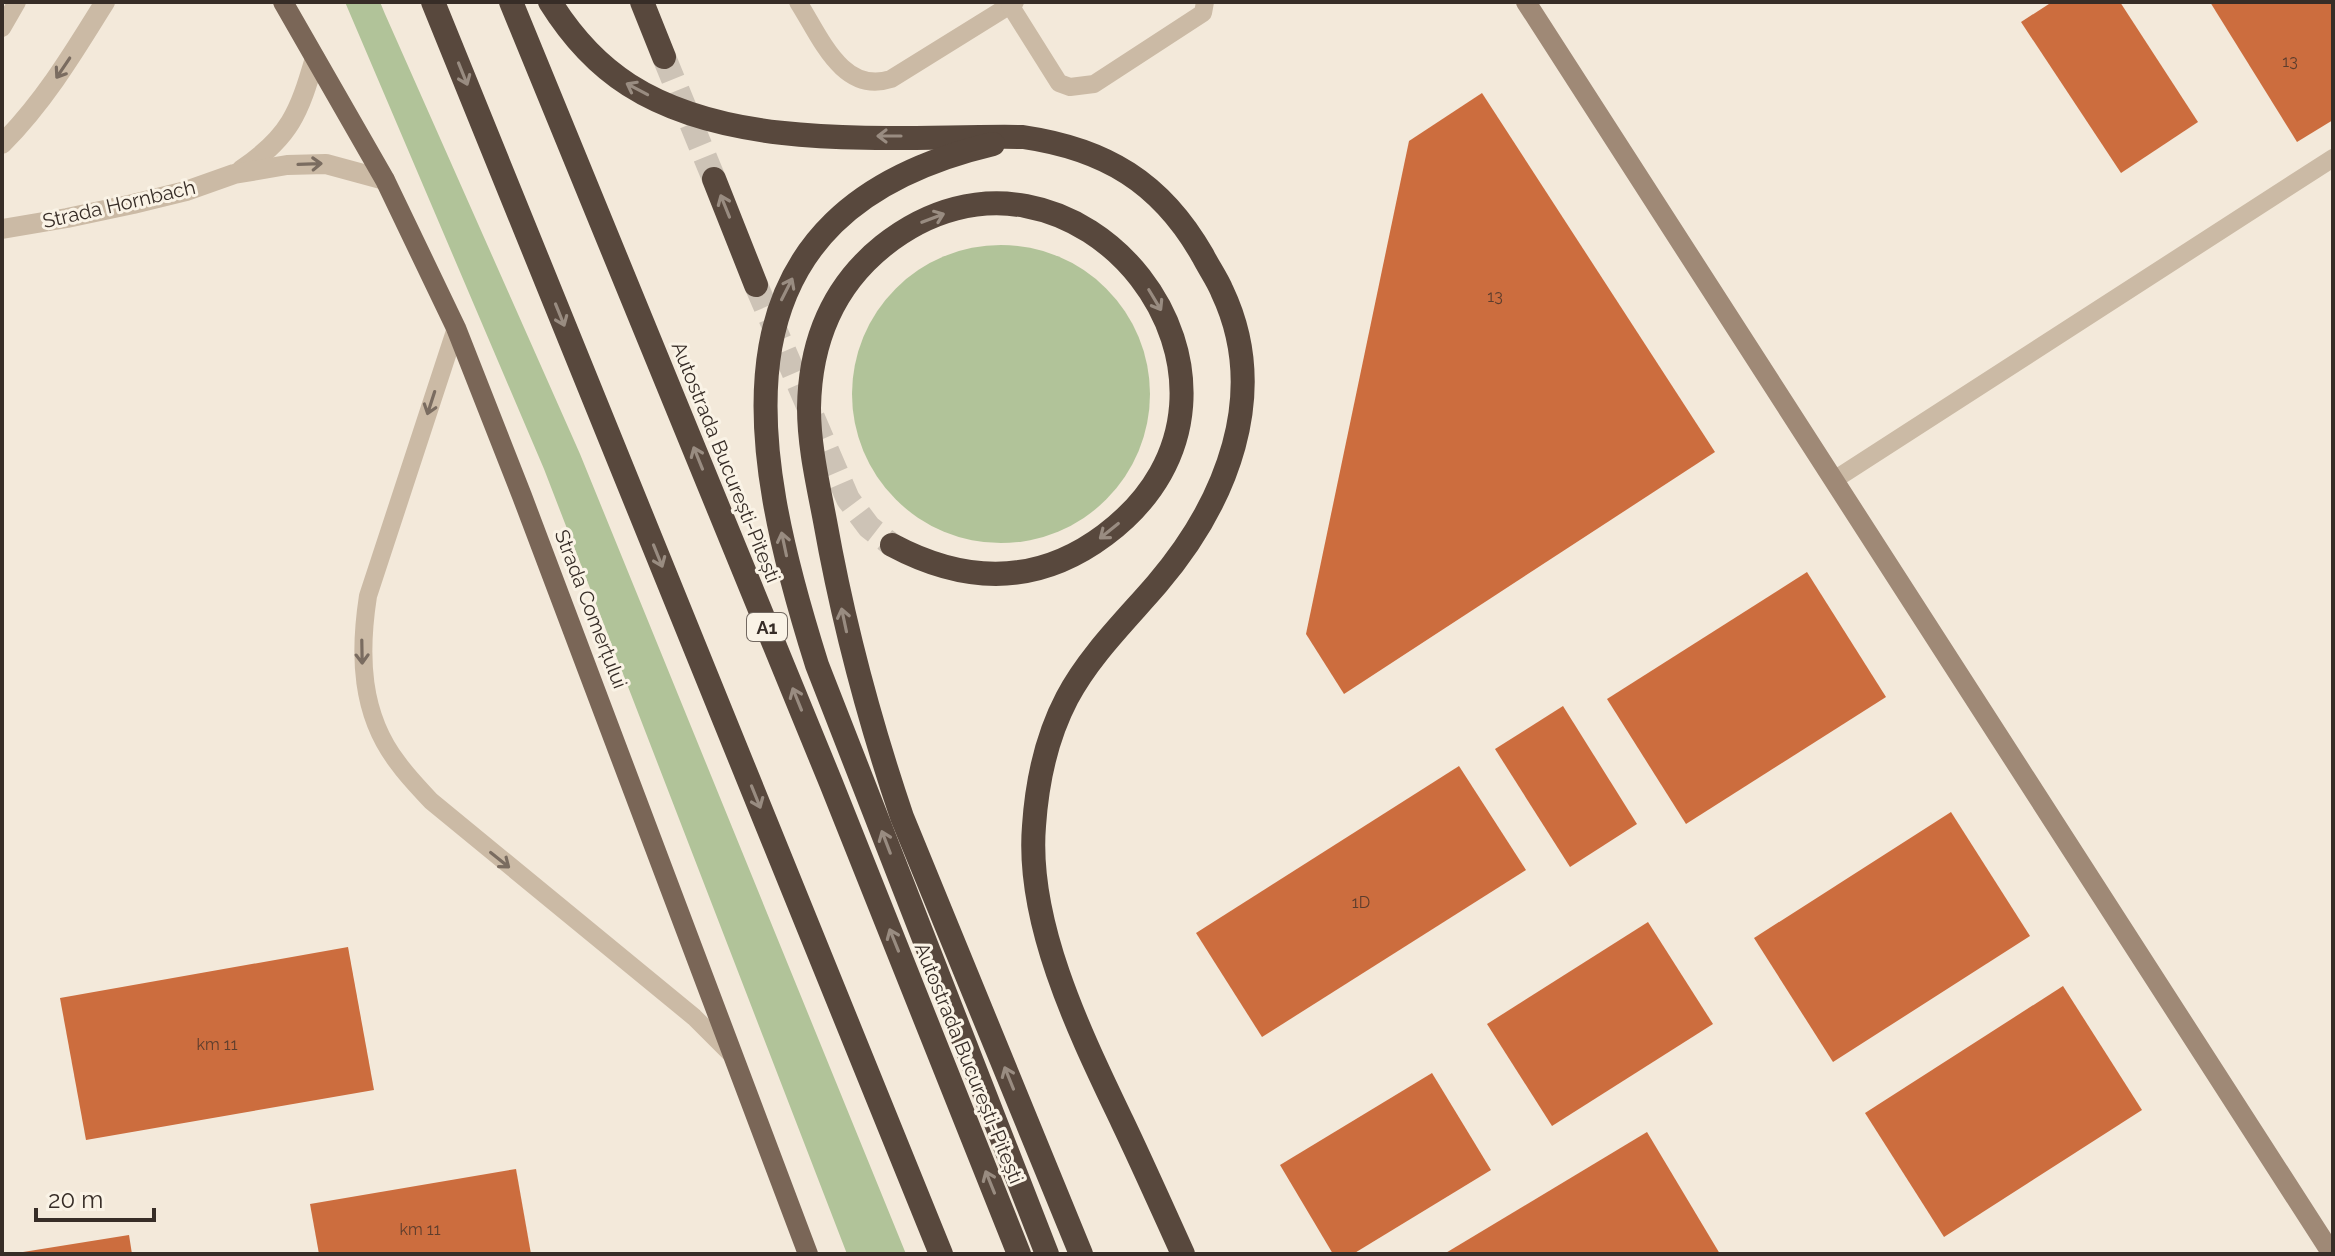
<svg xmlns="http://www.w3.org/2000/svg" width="2335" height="1256" font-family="Raleway,sans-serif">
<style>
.green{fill:#b1c399}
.building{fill:#cc6d3e}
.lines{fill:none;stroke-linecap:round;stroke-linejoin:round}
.highway-tunnel{stroke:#cdc3b6;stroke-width:24;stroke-dasharray:24 12;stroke-linecap:butt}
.lane{stroke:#cbbaa5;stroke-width:18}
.street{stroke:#cbbaa5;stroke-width:20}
.secondary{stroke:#9f8976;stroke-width:20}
.primary{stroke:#7a6657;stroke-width:20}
.highway{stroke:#58483d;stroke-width:24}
.oneway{stroke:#7a6c60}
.oneway2{stroke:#998c81}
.labels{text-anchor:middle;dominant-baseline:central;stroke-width:6;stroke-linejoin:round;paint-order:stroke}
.number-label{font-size:16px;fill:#5c3d2d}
.shield{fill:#faf3e6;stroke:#726860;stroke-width:2}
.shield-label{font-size:18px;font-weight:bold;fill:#372d27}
.street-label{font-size:20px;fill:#372d27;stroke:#faf3e6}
</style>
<rect width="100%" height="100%" fill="#f3e9da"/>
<!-- green -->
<g class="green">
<path d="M 345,2 L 380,2 L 385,14 L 580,454 L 906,1254 L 847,1254 L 544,469 Z"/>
<circle cx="1001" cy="394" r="149"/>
</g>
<!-- building -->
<g class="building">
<path d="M 2052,2 L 2120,2 L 2198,122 L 2121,173 L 2021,22 Z"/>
<path d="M 2210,2 L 2333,2 L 2333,120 L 2297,142 Z"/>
<path d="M 1482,93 L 1715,452 L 1344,694 L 1306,634 L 1409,141 Z"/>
<path d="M 1807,572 L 1886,697 L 1686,824 L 1607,699 Z"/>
<path d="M 1563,706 L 1637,824 L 1570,867 L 1495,749 Z"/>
<path d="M 1459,766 L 1526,870 L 1262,1037 L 1196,933 Z"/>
<path d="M 1951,812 L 2030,936 L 1833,1062 L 1754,938 Z"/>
<path d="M 1648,922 L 1713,1024 L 1552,1126 L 1487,1024 Z"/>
<path d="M 348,947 L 374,1090 L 86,1140 L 60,998 Z"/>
<path d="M 2063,986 L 2142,1110 L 1944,1237 L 1865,1113 Z"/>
<path d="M 1432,1073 L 1491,1170 L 1353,1254 L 1333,1254 L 1280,1165 Z"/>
<path d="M 1647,1132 L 1720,1254 L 1444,1254 Z"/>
<path d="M 516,1169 L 531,1254 L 319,1254 L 310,1204 Z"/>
<path d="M 129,1235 L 132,1254 L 23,1254 L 23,1252 Z"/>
</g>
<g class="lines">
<!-- highway-tunnel -->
<g class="highway-tunnel">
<path d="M 664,57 L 714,179"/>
<path d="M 756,285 L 848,499 L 869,527 L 892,545"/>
</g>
<!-- lane -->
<g class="lane">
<path d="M 798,2 C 820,36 842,95 891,79 L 1015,2"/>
<path d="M 1010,5 L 1059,83 L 1070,87 L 1094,84 L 1203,13 L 1205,2"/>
<path d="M 2,28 L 17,2"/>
<path d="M 456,328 L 368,596 C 359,654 360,714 398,763 C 408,777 420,789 431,801 L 694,1017 L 732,1055"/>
<path d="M 1834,480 L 2333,158"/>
</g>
<!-- street -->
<g class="street">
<path d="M 2,144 C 44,102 74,52 105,2"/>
<path d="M 241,170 C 290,137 299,113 315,58"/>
<path d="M 2,229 L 67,218 L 133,204 L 186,191 L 234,174 L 287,165 L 326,164 L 385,180"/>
</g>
<!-- secondary -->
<path class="secondary" d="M 1526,2 L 2332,1254"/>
<!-- primary -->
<path class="primary" d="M 283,2 L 385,180 L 456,328 L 522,496 L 808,1254"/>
<!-- highway -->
<g class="highway">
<path d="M 433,2 L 941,1254"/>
<path d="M 511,2 L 831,783 L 1019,1254"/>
<path d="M 550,2 C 570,34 596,64 629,85 C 737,154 899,135 1023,137 C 1105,149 1161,182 1203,256 C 1209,268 1217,279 1222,291 C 1271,394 1226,503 1157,584 C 1126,620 1089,656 1067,698 C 1046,738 1037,782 1034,826 C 1026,924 1081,1035 1122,1121 C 1143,1165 1163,1210 1183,1254"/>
<path d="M 642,2 L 664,57"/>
<path d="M 993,144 C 704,212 747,443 817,665 L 1047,1254"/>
<path d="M 714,179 L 756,285"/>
<path d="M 892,545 C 965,584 1037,586 1105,535 C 1304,386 1074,94 883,246 C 832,287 810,343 809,408 C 809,446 818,484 825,521 C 843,622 869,720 902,817 L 1081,1254"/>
</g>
</g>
<!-- one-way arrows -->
<defs><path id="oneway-shaft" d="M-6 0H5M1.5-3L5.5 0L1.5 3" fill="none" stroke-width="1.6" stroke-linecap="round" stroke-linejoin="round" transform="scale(2)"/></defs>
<g class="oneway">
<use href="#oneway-shaft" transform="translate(63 68) rotate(124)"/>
<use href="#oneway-shaft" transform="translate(310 164) rotate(-2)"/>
<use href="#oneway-shaft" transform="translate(431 403) rotate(108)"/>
<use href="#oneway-shaft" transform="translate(362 652) rotate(89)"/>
<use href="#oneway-shaft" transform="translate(500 860) rotate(39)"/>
</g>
<g class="oneway2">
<use href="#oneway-shaft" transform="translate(463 74) rotate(68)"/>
<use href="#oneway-shaft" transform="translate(637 89) rotate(-152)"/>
<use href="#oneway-shaft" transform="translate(889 136) rotate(180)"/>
<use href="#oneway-shaft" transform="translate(725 206) rotate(-112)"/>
<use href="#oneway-shaft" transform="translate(933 218) rotate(-21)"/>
<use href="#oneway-shaft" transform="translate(787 289) rotate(-63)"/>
<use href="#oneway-shaft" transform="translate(1155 300) rotate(59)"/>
<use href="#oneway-shaft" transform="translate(560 315) rotate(68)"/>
<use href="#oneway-shaft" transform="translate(698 458) rotate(-112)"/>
<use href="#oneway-shaft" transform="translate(1109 531) rotate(141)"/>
<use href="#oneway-shaft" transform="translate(784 544) rotate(-102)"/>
<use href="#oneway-shaft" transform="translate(658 556) rotate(68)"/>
<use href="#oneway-shaft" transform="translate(844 620) rotate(-102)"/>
<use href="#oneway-shaft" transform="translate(797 699) rotate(-112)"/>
<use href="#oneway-shaft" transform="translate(756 797) rotate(68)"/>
<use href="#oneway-shaft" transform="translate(886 842) rotate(-111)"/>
<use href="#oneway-shaft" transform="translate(894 940) rotate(-112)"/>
<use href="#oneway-shaft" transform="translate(1009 1078) rotate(-112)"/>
<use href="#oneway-shaft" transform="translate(990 1182) rotate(-112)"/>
</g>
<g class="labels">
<!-- number labels -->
<g class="number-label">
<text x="2290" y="61">13</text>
<text x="1495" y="296">13</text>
<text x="1361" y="902">1D</text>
<text x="217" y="1044">km 11</text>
<text x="420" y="1229">km 11</text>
</g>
<!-- shield labels -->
<rect class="shield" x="747" y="613" width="40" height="28" rx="6"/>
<g class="shield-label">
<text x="767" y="627">A1</text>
</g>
<!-- street labels -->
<g class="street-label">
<text transform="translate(119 204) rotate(-13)">Strada Hornbach</text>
<text transform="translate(726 462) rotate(68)">Autostrada București-Pitești</text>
<text transform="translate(591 609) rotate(69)">Strada Comerțului</text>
<text transform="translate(969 1063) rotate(68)">Autostrada București-Pitești</text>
</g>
</g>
<!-- border -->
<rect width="2335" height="1256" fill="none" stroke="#372d27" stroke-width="8"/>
<!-- scale -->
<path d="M36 1208v12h118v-12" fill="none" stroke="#372d27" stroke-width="4"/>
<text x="48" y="1208" font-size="24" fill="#372d27" stroke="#faf3e6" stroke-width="6" paint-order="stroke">20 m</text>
</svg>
